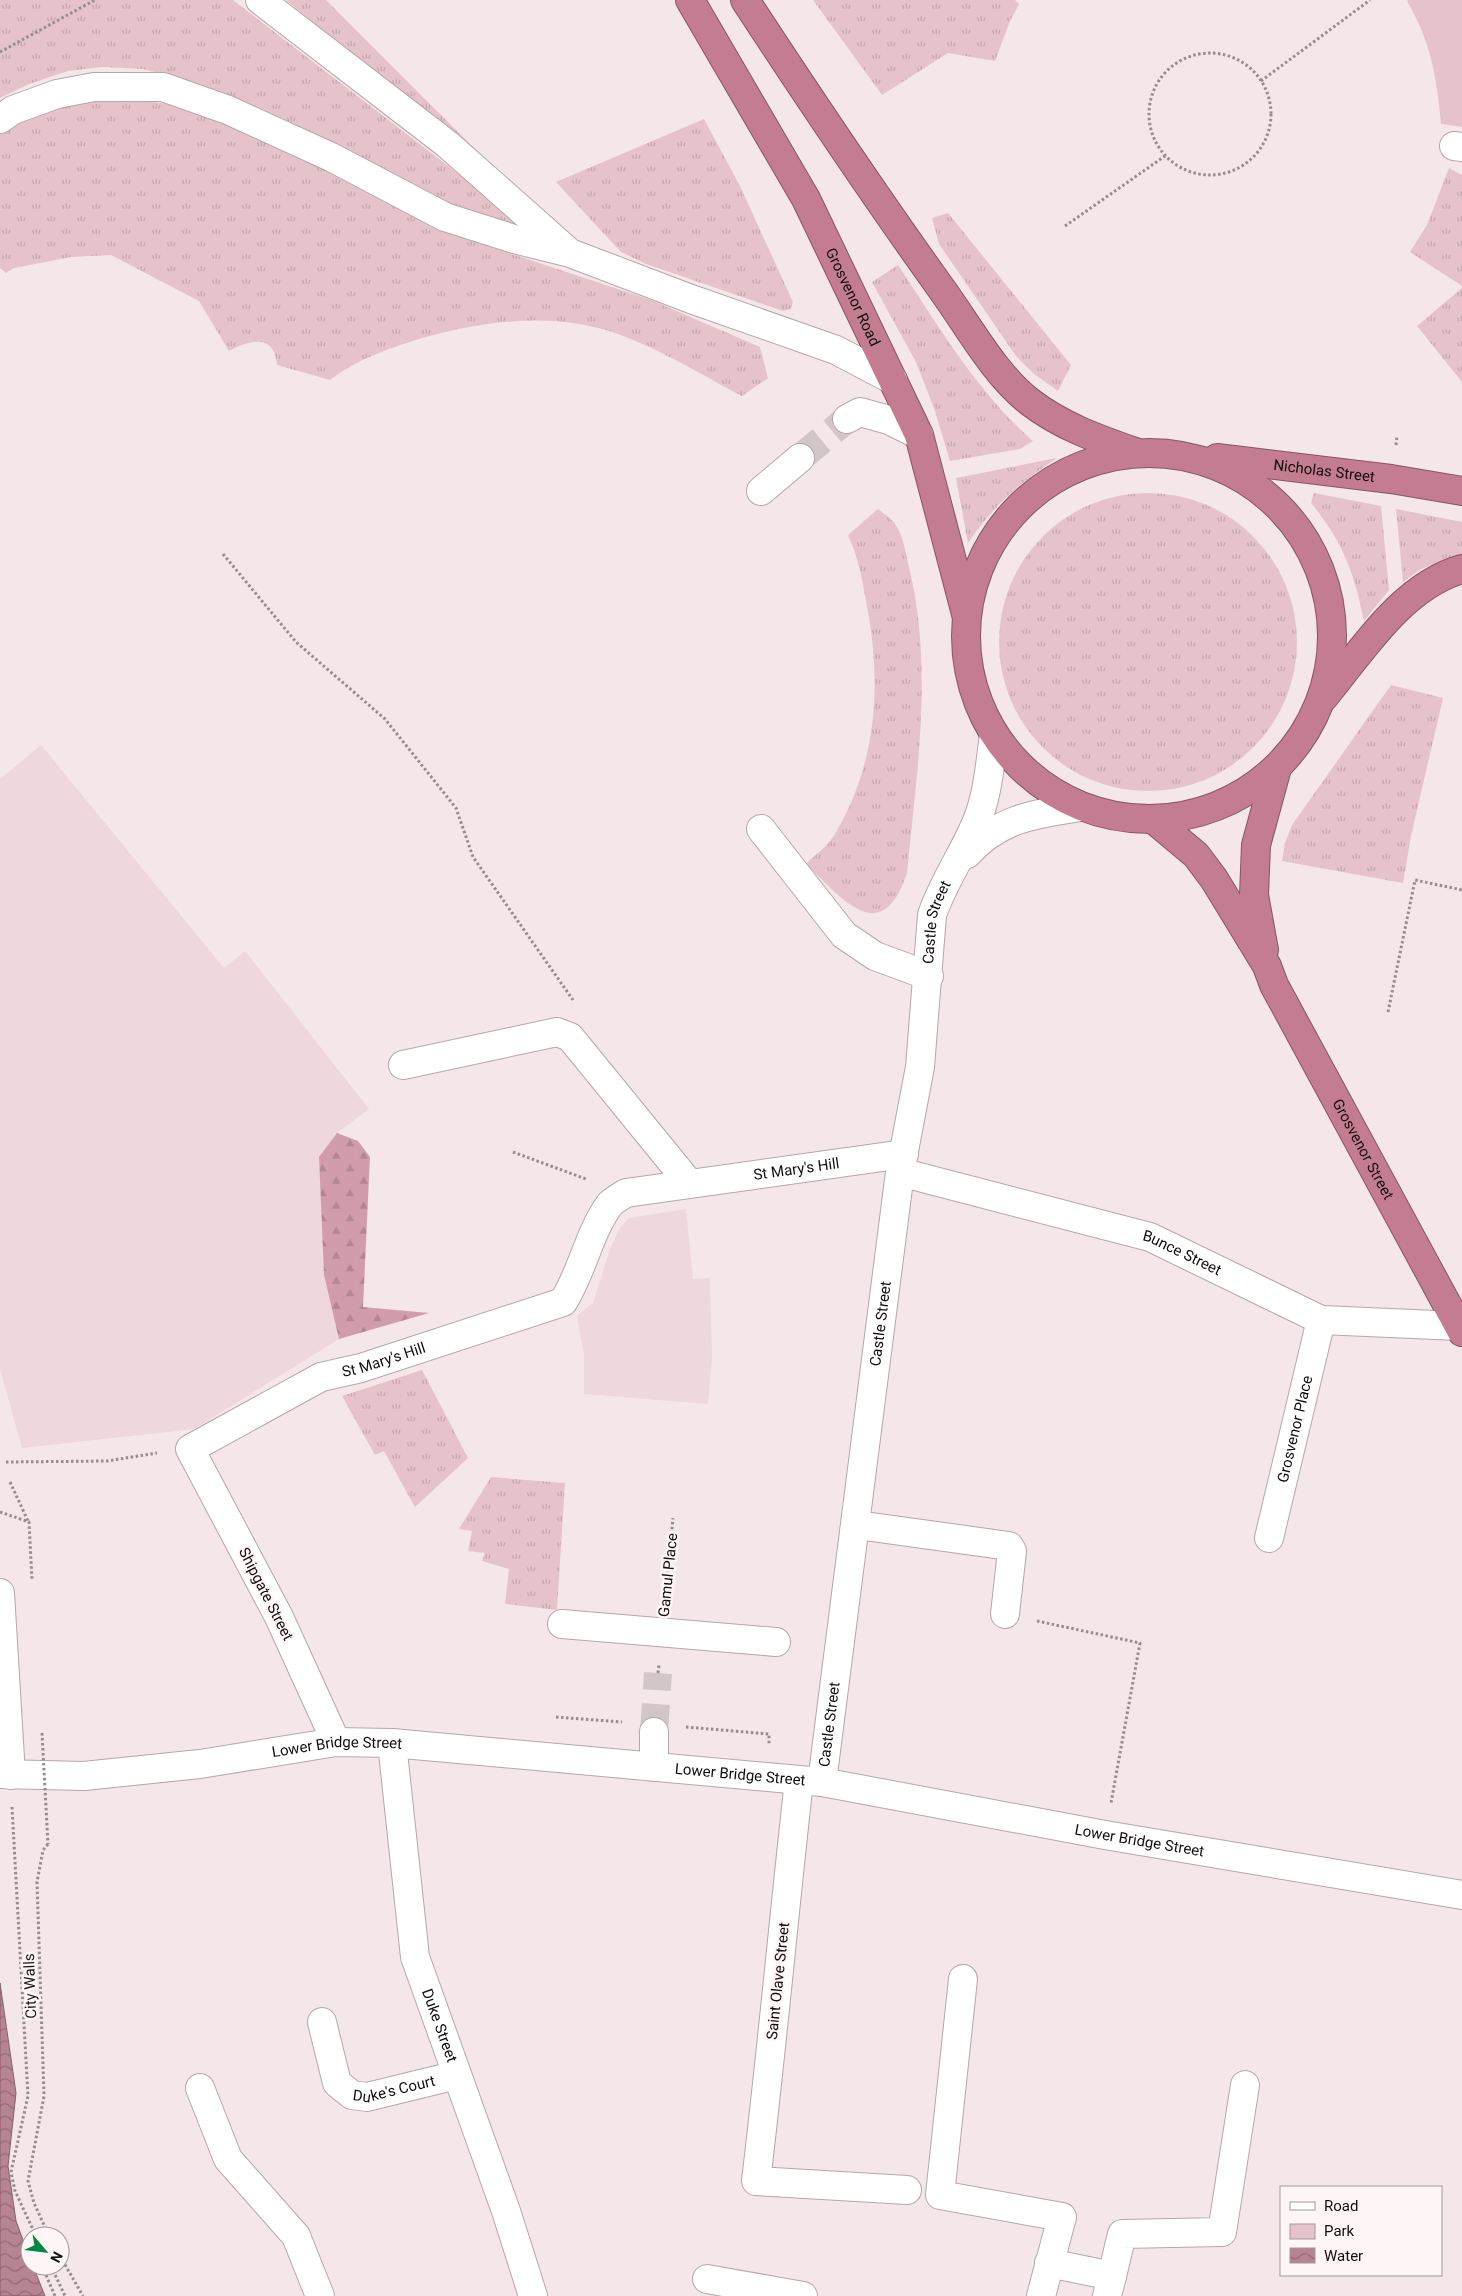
<svg xmlns="http://www.w3.org/2000/svg" width="1462" height="2296" font-family="Roboto,sans-serif">
<style>
.built{fill:#eed7dd}
.grass{fill:url(#grass-tufts)}
.forest{fill:url(#forest-firs)}
.park{fill:#e6c3cb}
.water{fill:url(#water-waves);stroke:#86616a}
.lines{fill:none;stroke-linecap:round;stroke-linejoin:round}
.minor-tunnel{stroke:#d3c6c9;stroke-width:28;stroke-dasharray:28 14;stroke-linecap:butt}
.minor-casing{stroke:#b6a7aa;stroke-width:30}
.highway-casing{stroke:#865663;stroke-width:30}
.path{stroke:#968c8e;stroke-width:3;stroke-dasharray:2.5 2.5;stroke-linecap:butt}
.minor{stroke:#fff;stroke-width:28}
.highway{stroke:#c47d90;stroke-width:28}
.path-bridge{stroke:#968c8e;stroke-width:3;stroke-dasharray:2.5 2.5;stroke-linecap:butt}
.labels{text-anchor:middle;dominant-baseline:central;stroke-width:5;stroke-linejoin:round;paint-order:stroke}
.street-label{font-size:15px;fill:#120e0f;stroke:#fef5f7}
</style>
<defs>
<pattern id="grass-tufts" width="24" height="20" patternUnits="userSpaceOnUse" patternTransform="scale(1.25)"><rect width="24" height="20" fill="#e6c3cb"/><path d="M3 7l-1-3M5 7V3M7 7l1-3M15 17l-1-3M17 17v-4M19 17l1-3" fill="none" stroke="#c4a6ad"/></pattern>
<pattern id="forest-firs" width="22" height="20" patternUnits="userSpaceOnUse" patternTransform="scale(1.25)"><rect width="22" height="20" fill="#d29dab"/><path d="M5 1l3.5 6h-7zM16 11l3.5 6h-7z" fill="#b38692"/></pattern>
<pattern id="water-waves" width="16" height="10" patternUnits="userSpaceOnUse" patternTransform="scale(1.25)"><rect width="16" height="10" fill="#b78491"/><path d="M0 5q4-4 8 0t8 0" fill="none" stroke="#936a75"/></pattern>
</defs>
<rect width="100%" height="100%" fill="#f5e6ea"/>
<!-- built -->
<g class="built">
<path d="M 41,745 L 224,968 L 245,951 L 369,1109 L 337,1133 L 319,1157 L 324,1275 L 339,1339 L 194,1429 L 22,1448 L 0,1369 L 0,779 Z"/>
<path d="M 686,1209 L 693,1279 L 710,1278 L 712,1358 L 708,1404 L 584,1394 L 584,1355 L 577,1316 L 593,1303 L 610,1249 L 620,1228 L 629,1218 Z"/>
</g>
<!-- grass -->
<g class="grass">
<path d="M 0,0 L 233,0 L 535,233 L 460,210 L 192,82 L 143,69 L 102,67 L 68,71 L 29,84 L 0,98 Z"/>
<path d="M 286,0 L 326,0 L 523,197 Z"/>
<path d="M 813,0 L 1015,0 L 1019,4 L 1010,21 L 995,61 L 948,53 L 882,95 Z"/>
<path d="M 121,98 L 162,103 L 209,116 L 282,146 L 456,233 L 494,248 L 651,300 L 760,347 L 768,378 L 742,396 C 698,373 654,345 606,330 C 546,313 485,321 426,337 C 392,347 357,359 330,380 L 277,365 C 274,333 250,340 229,351 L 199,301 L 111,255 L 71,257 L 14,268 L 6,273 L 0,268 L 0,130 L 78,99 Z"/>
<path d="M 704,119 L 740,186 L 793,302 L 791,309 L 783,311 L 646,264 L 621,252 L 556,182 Z"/>
<path d="M 1449,168 L 1462,175 L 1462,286 L 1410,252 L 1427,225 Z"/>
<path d="M 948,213 L 1071,365 L 1058,391 L 1034,374 L 1016,356 L 939,244 L 932,218 Z"/>
<path d="M 898,265 C 939,327 977,392 1033,441 L 1020,449 L 950,461 L 934,408 L 916,362 L 872,282 Z"/>
<path d="M 1462,288 L 1462,382 L 1417,326 Z"/>
<path d="M 1057,458 C 1016,486 996,503 968,543 L 956,478 Z"/>
<circle cx="1148" cy="642" r="149"/>
<path d="M 1314,493 L 1381,506 L 1389,590 L 1364,621 C 1354,572 1343,542 1311,503 Z"/>
<path d="M 878,509 C 883,513 891,518 895,524 C 903,534 905,551 908,563 C 934,665 917,770 907,873 C 881,951 841,897 806,864 C 815,855 829,845 835,834 C 878,761 882,682 866,601 C 862,578 858,557 848,535 Z"/>
<path d="M 1396,509 L 1462,522 L 1462,554 L 1421,569 L 1403,582 Z"/>
<path d="M 1391,685 L 1443,698 L 1411,836 L 1403,883 L 1282,861 L 1285,843 L 1292,825 Z"/>
<path d="M 422,1370 L 468,1458 L 415,1507 L 384,1451 L 375,1455 L 342,1396 Z"/>
<path d="M 491,1477 L 565,1483 L 557,1610 L 505,1604 L 509,1569 L 482,1561 L 485,1553 L 468,1551 L 472,1531 L 459,1529 Z"/>
</g>
<!-- forest -->
<path class="forest" d="M 337,1133 L 358,1141 L 370,1157 L 363,1307 L 429,1313 L 339,1339 L 324,1275 L 319,1157 Z"/>
<!-- park -->
<path class="park" d="M 1409,0 L 1462,0 L 1462,127 L 1441,124 C 1437,78 1431,42 1407,1 Z"/>
<!-- water -->
<path class="water" d="M 0,1983 L 16,2093 L 8,2166 L 16,2221 L 30,2259 L 30,2266 L 33,2266 L 45,2296 L 0,2296 Z"/>
<g class="lines">
<!-- minor-tunnel -->
<g class="minor-tunnel">
<path d="M 800,458 L 847,419"/>
<path d="M 654,1732 L 658,1673"/>
</g>
<defs>
<g id="minor">
<path d="M 260,0 L 447,144 L 570,253 L 691,299 L 836,350 L 893,380"/>
<path d="M 0,119 L 13,110 L 57,94 L 94,87 L 163,87 L 228,110 L 331,157 L 445,217 L 514,239 L 566,252"/>
<path d="M 1454,146 L 1462,147"/>
<path d="M 847,419 L 860,412 L 889,420 L 919,435"/>
<path d="M 761,491 L 800,458"/>
<path d="M 761,829 L 844,935 L 875,956 L 929,976"/>
<path d="M 967,854 C 1000,818 1034,814 1081,807"/>
<path d="M 403,1065 L 557,1032 L 570,1037 L 689,1183"/>
<path id="s1" d="M 900,1172 L 1150,1237 L 1321,1320 L 1459,1326"/>
<path d="M 857,1525 L 1009,1546 L 1012,1551 L 1005,1614"/>
<path id="s2" d="M 1269,1538 L 1321,1320"/>
<path d="M 0,1593 L 11,1775"/>
<path d="M 562,1624 L 776,1642"/>
<path id="s3" d="M 336,1742 L 279,1617 L 190,1449 L 321,1377 L 361,1368 L 563,1302 C 582,1273 589,1232 610,1204 C 614,1200 621,1196 626,1193 L 904,1154"/>
<path id="s4" d="M 392,1743 L 415,1957 L 506,2211 L 533,2296"/>
<path d="M 654,1767 L 654,1732"/>
<path id="s5" d="M 0,1774 L 84,1776 L 200,1764 L 336,1742 L 392,1743 L 822,1782 L 1105,1835 L 1462,1895"/>
<path d="M 799,1781 C 784,1914 772,2048 756,2181 L 907,2190"/>
<path id="s6" d="M 822,1782 L 900,1172 L 920,1067 L 932,915 C 943,882 964,853 977,821 C 988,794 990,763 994,735"/>
<path d="M 963,1979 L 940,2195 L 1062,2217 L 1041,2296"/>
<path id="s7" d="M 322,2022 L 337,2083 L 352,2095 L 367,2097 L 457,2075"/>
<path d="M 200,2088 L 228,2159 L 296,2236 L 320,2296"/>
<path d="M 1049,2263 L 1112,2276 L 1107,2296"/>
<path d="M 1112,2276 L 1122,2234 L 1222,2232 L 1245,2085"/>
<path d="M 707,2279 L 803,2296"/>
</g>
<g id="highway">
<path id="s8" d="M 690,0 L 806,199 L 919,435 L 966,614"/>
<path d="M 745,0 C 809,98 875,196 943,291 C 969,327 995,375 1030,402 C 1061,426 1098,439 1135,452"/>
<circle cx="1149" cy="636" r="183"/>
<path id="s9" d="M 1217,458 L 1391,479 L 1462,491"/>
<path d="M 1324,697 C 1362,651 1402,586 1462,569"/>
<path id="s10" d="M 1153,819 L 1196,855 L 1214,879 L 1267,966 L 1274,985 L 1462,1332"/>
<path d="M 1264,950 L 1254,895 L 1256,845 L 1277,768"/>
</g>
</defs>
<!-- minor casing -->
<use href="#minor" class="minor-casing"/>
<!-- highway casing -->
<use href="#highway" class="highway-casing"/>
<!-- path -->
<g class="path">
<path d="M 0,52 L 95,0"/>
<circle cx="1210" cy="114" r="61"/>
<path d="M 1261,81 L 1370,0"/>
<path d="M 1065,226 L 1165,156"/>
<path d="M 1396,445 L 1397,436"/>
<path d="M 223,554 L 296,642 L 385,719 L 456,808 L 473,857 L 573,1000"/>
<path d="M 1388,1012 L 1415,880 L 1462,890"/>
<path d="M 513,1152 L 586,1179"/>
<path d="M 6,1462 L 107,1461 L 157,1453"/>
<path d="M 10,1482 L 28,1521"/>
<path d="M 0,1512 L 29,1522 L 32,1580"/>
<path d="M 665,1599 L 673,1518"/>
<path d="M 1037,1621 L 1140,1643 L 1111,1803"/>
<path d="M 658,1673 L 659,1665"/>
<path d="M 556,1717 L 622,1722"/>
<path d="M 686,1727 L 769,1734 L 769,1744"/>
<path d="M 12,1807 L 28,2096 L 11,2172 L 15,2191 L 36,2236"/>
<path d="M 48,1844 L 43,1850 L 37,1882 L 44,2096 L 28,2181 L 34,2203 L 49,2236"/>
<path d="M 60,2256 L 83,2296"/>
<path d="M 42,2266 L 55,2296"/>
<path d="M 51,2266 L 65,2296"/>
</g>
<!-- minor -->
<use href="#minor" class="minor"/>
<!-- highway -->
<use href="#highway" class="highway"/>
<!-- path-bridge -->
<path class="path-bridge" d="M 42,1733 L 48,1844"/>
</g>
<g class="labels">
<!-- street labels -->
<g class="street-label">
<text stroke="none"><textPath href="#s8" startOffset="339">Grosvenor Road</textPath></text>
<text stroke="none"><textPath href="#s9" startOffset="108">Nicholas Street</textPath></text>
<text stroke="none"><textPath href="#s6" startOffset="868">Castle Street</textPath></text>
<text stroke="none"><textPath href="#s10" startOffset="395">Grosvenor Street</textPath></text>
<text stroke="none"><textPath href="#s3" startOffset="1031">St Mary's Hill</textPath></text>
<text stroke="none"><textPath href="#s1" startOffset="294">Bunce Street</textPath></text>
<text stroke="none"><textPath href="#s6" startOffset="462">Castle Street</textPath></text>
<text stroke="none"><textPath href="#s3" startOffset="542">St Mary's Hill</textPath></text>
<text stroke="none"><textPath href="#s2" startOffset="112">Grosvenor Place</textPath></text>
<text transform="translate(668 1575) rotate(-84)">Gamul Place</text>
<text transform="translate(266 1594) rotate(63)">Shipgate Street</text>
<text stroke="none"><textPath href="#s6" startOffset="58">Castle Street</textPath></text>
<text stroke="none"><textPath href="#s5" startOffset="339">Lower Bridge Street</textPath></text>
<text stroke="none"><textPath href="#s5" startOffset="744">Lower Bridge Street</textPath></text>
<text stroke="none"><textPath href="#s5" startOffset="1149">Lower Bridge Street</textPath></text>
<text transform="translate(778 1981) rotate(-84)">Saint Olave Street</text>
<text transform="translate(30 1986) rotate(-92)">City Walls</text>
<text stroke="none"><textPath href="#s4" startOffset="288">Duke Street</textPath></text>
<text stroke="none"><textPath href="#s7" startOffset="125">Duke's Court</textPath></text>
</g>
</g>
<!-- legend -->
<rect x="1280" y="2186" width="162" height="90" fill="#fef5f7" stroke="#a0999a"/>
<rect x="1290" y="2202" width="25" height="8" fill="#ffffff" stroke="#a0999a"/>
<text x="1324" y="2211" font-size="15" fill="#120e0f">Road</text>
<rect x="1290" y="2224" width="25" height="15" fill="#e6c3cb" stroke="#a0999a"/>
<text x="1324" y="2236" font-size="15" fill="#120e0f">Park</text>
<rect x="1290" y="2248" width="25" height="15" fill="url(#water-waves)" stroke="#a0999a"/>
<text x="1324" y="2261" font-size="15" fill="#120e0f">Water</text>
<!-- north arrow -->
<g transform="translate(45 2251) rotate(118)"><circle r="24" fill="#fef5f7" stroke="#a0999a"/>
<path d="M0-4L9 19L0 12L-9 19Z" fill="#038743"/>
<text y="-8" font-size="14" font-weight="bold" text-anchor="middle" fill="#120e0f">N</text>
</g>
</svg>
